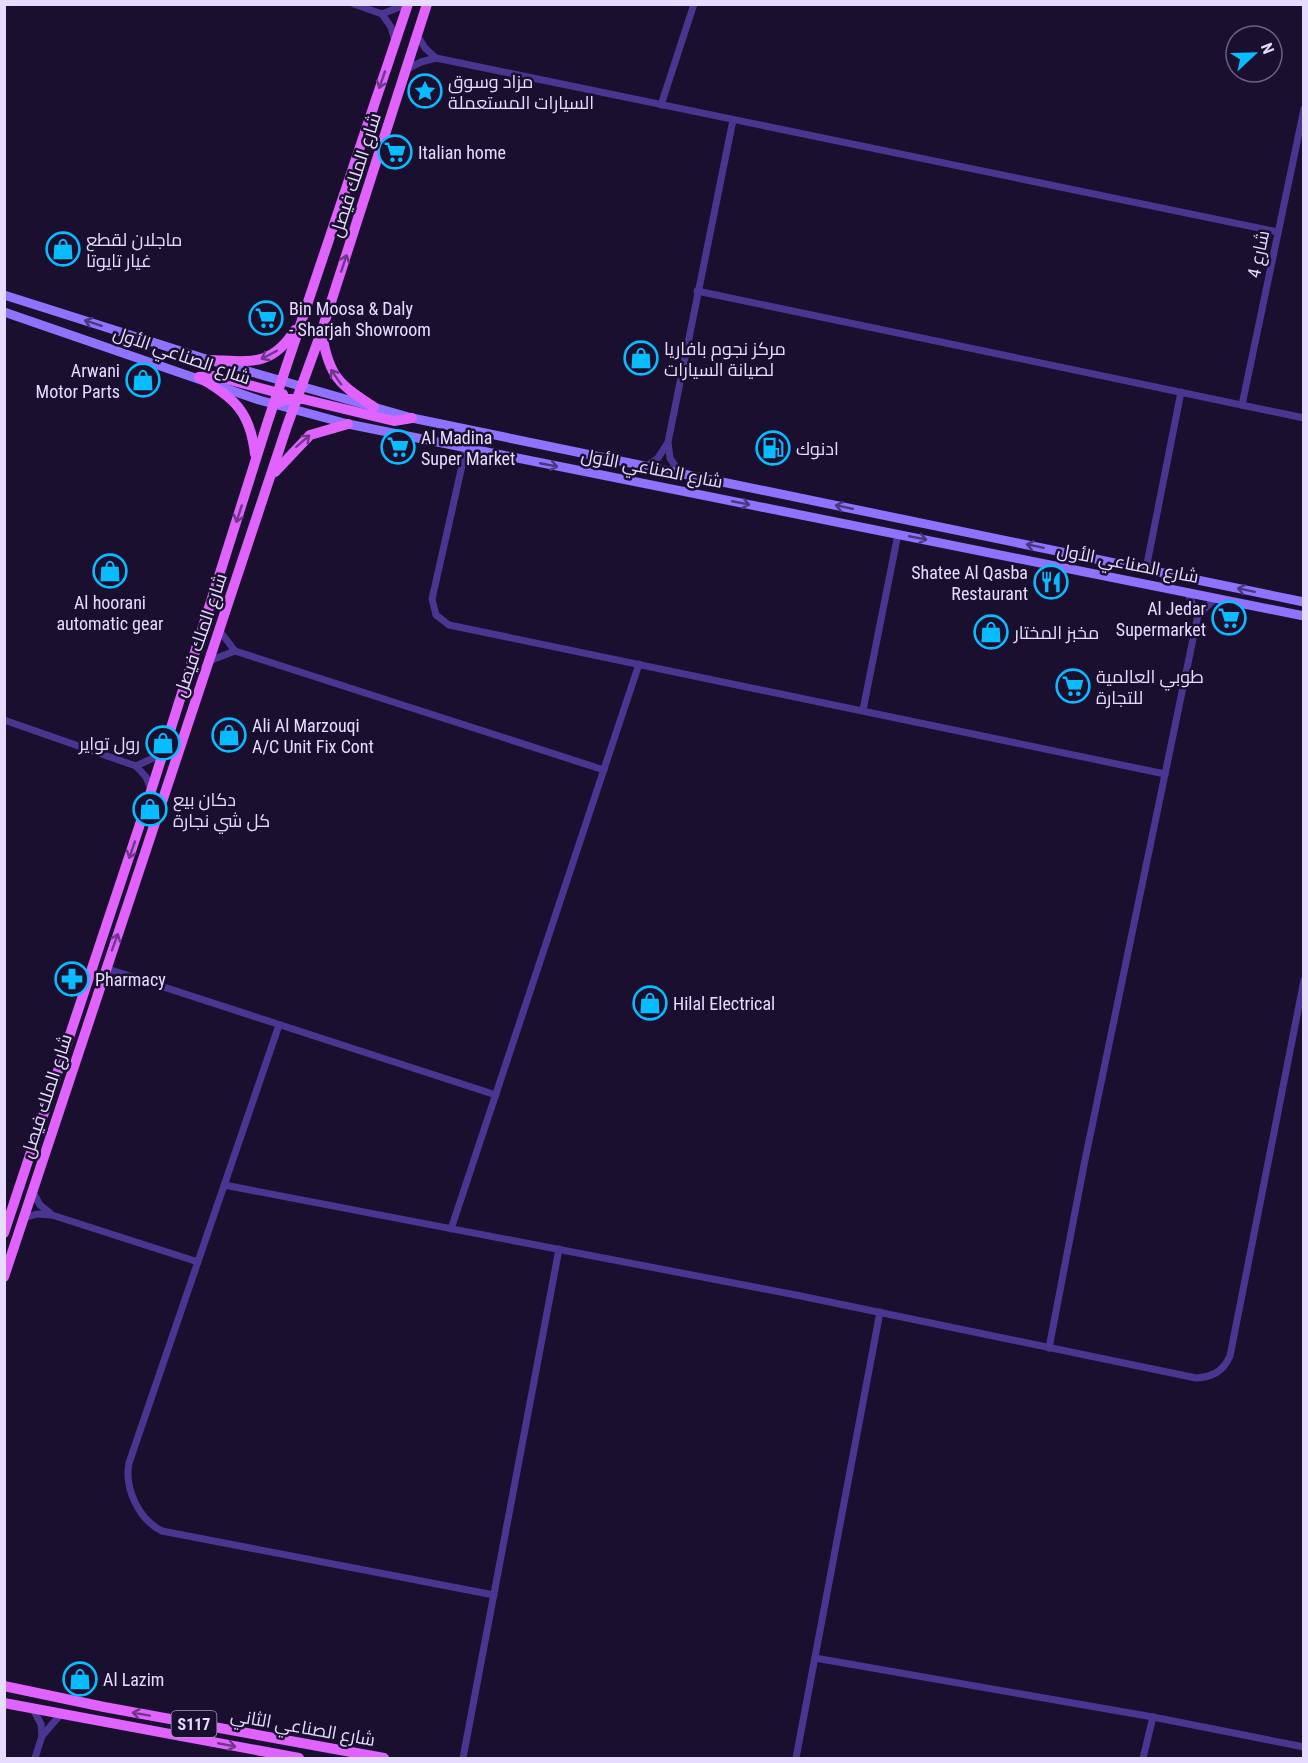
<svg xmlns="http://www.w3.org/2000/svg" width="1308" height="1763" font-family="'Roboto Condensed',Cairo,sans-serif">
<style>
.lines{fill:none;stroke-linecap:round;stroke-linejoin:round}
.minor{stroke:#4a3691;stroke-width:7}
.secondary{stroke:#8f73ff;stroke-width:9}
.primary{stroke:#e063ff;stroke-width:10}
.oneway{stroke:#73358c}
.oneway2{stroke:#493782}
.labels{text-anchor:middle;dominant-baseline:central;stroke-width:5;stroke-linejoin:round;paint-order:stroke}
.shield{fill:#1a0f2e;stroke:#a99ec0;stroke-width:1.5}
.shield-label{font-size:16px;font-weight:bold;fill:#e6dcff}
.poi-label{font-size:18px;fill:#e6dcff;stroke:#1a0f2e;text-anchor:start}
.street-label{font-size:18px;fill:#e6dcff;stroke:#1a0f2e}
</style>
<rect width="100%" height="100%" fill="#1a0f2e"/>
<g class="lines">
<!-- minor -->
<g class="minor">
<path d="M 354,4 L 382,14 L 407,4"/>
<path d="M 382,14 L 391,27 L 395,41"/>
<path d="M 417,35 L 425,48 L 436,58"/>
<path d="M 407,69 L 421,62 L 436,58 L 1278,232"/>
<path d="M 661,105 L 694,4"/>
<path d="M 697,291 L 1304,418"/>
<path d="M 1242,405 L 1304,109"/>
<path d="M 466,448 L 432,599 L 436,615 L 449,625 L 1165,774"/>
<path d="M 648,465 L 658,458 L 667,444"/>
<path d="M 679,472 L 670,458 L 668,442 L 733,120"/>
<path d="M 1146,569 L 1181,392"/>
<path d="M 1198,615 L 1216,598"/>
<path d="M 219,630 L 235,651 L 604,770"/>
<path d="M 209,661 L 235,651"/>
<path d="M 863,710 L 898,534"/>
<path d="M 4,720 L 136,766 L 146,777 L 151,789"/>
<path d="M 136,766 L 162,754"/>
<path d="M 105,968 L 496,1095"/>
<path d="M 279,1025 L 129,1463 C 124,1488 139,1520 162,1531 L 494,1595"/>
<path d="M 224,1185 L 796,1295 L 1196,1378 C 1212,1377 1223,1372 1230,1356 L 1304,980"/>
<path d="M 33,1192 L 40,1205 L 50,1213"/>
<path d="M 24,1218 L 37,1214 L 52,1215 L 198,1262"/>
<path d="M 451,1229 L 639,664"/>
<path d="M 1049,1348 L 1084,1165 L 1198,615 L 1187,592"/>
<path d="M 815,1658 L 1153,1717 L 1304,1747"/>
<path d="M 33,1709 L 41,1724 L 42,1736"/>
<path d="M 35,1758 L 42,1736 L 61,1714"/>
<path d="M 463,1758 L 559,1249"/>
<path d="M 796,1758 L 880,1312"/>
<path d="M 1143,1758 L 1153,1717"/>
</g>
<!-- secondary -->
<g class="secondary">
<path d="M 4,295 L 209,360 L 412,418 L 1304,602"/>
<path d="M 4,312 L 259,400 L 348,424 L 1304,616"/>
</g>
<!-- primary -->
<g class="primary">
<path d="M 322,334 C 329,377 339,384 374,407"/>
<path d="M 209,360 C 249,361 271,368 295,330"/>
<path d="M 199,377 L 214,376 L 283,394"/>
<path d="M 199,377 C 235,399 250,411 255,454"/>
<path d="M 274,404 L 288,399 L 303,399 L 394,421 L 412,418"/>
<path d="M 275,472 L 310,435 L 348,424"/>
<path d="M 4,1233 L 151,791 L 268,421 L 408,4"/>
<path d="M 4,1277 L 287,426 L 322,330 L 427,4"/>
<path d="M 4,1686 L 104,1707 L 384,1758"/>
<path d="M 4,1703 L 299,1758"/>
</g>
</g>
<!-- one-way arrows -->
<defs><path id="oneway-shaft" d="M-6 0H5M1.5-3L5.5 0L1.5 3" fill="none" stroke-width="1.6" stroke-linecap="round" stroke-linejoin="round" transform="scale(1.5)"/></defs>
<g class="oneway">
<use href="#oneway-shaft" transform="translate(382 80) rotate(109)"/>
<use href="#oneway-shaft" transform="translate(344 263) rotate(-72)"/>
<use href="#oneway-shaft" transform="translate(269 355) rotate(152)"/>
<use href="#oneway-shaft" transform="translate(336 377) rotate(-125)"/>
<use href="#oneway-shaft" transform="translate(303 441) rotate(-41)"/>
<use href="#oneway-shaft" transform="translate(239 514) rotate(108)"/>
<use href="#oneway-shaft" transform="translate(132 850) rotate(109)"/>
<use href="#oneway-shaft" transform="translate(115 942) rotate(-70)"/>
<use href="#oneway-shaft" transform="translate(141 1714) rotate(-170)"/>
<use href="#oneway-shaft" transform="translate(227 1745) rotate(11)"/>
</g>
<g class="oneway2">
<use href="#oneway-shaft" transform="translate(93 323) rotate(-162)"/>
<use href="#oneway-shaft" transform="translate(549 465) rotate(11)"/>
<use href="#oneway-shaft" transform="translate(741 503) rotate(11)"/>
<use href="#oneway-shaft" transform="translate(844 507) rotate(-168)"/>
<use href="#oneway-shaft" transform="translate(918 538) rotate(11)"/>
<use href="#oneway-shaft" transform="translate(1035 546) rotate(-168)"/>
<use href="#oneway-shaft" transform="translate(1246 590) rotate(-168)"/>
</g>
<!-- icons -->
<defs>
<symbol id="sight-ring" viewBox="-11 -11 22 22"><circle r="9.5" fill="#1a0f2e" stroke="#08bcff" stroke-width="1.5"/><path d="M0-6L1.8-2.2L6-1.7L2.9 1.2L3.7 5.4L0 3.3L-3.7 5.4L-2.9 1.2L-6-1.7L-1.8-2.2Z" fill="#08bcff"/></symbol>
<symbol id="supermarket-ring" viewBox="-11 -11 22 22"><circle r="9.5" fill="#1a0f2e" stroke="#08bcff" stroke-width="1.5"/><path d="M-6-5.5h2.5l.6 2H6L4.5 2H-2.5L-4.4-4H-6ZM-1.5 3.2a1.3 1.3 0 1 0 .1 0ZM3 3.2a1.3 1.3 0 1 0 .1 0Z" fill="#08bcff"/></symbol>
<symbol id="shop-ring" viewBox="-11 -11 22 22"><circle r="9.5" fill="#1a0f2e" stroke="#08bcff" stroke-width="1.5"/><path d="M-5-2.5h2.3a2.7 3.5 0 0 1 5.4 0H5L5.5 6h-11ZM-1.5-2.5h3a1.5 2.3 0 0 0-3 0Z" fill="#08bcff"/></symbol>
<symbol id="fuel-ring" viewBox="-11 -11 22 22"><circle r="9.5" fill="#1a0f2e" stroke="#08bcff" stroke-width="1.5"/><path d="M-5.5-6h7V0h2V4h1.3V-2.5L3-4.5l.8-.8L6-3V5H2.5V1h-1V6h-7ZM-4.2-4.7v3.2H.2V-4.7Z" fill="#08bcff"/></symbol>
<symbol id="restaurant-ring" viewBox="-11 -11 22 22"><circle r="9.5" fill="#1a0f2e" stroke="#08bcff" stroke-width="1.5"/><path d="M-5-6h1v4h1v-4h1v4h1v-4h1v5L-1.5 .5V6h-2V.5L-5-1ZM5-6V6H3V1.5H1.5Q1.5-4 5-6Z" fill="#08bcff"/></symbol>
<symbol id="pharmacy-ring" viewBox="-11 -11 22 22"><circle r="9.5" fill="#1a0f2e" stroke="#08bcff" stroke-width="1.5"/><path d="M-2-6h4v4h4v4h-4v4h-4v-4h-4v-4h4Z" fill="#08bcff"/></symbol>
</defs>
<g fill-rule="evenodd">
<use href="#sight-ring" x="406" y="72" width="38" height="38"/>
<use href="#supermarket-ring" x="376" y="133" width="38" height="38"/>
<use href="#shop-ring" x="44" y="230" width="38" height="38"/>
<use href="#supermarket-ring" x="247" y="299" width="38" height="38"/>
<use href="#shop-ring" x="622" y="339" width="38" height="38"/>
<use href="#shop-ring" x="124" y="361" width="38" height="38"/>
<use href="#supermarket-ring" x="379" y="428" width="38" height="38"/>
<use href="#fuel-ring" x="754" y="429" width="38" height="38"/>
<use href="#shop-ring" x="91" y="552" width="38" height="38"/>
<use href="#restaurant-ring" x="1032" y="563" width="38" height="38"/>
<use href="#supermarket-ring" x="1210" y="599" width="38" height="38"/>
<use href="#shop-ring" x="972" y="613" width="38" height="38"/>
<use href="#supermarket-ring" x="1054" y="667" width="38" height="38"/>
<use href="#shop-ring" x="210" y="716" width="38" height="38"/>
<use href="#shop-ring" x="144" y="724" width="38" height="38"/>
<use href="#shop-ring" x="131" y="790" width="38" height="38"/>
<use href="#pharmacy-ring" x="53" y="960" width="38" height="38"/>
<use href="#shop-ring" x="631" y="984" width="38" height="38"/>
<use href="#shop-ring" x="61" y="1660" width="38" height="38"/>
</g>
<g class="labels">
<!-- shield labels -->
<rect class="shield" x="171.5" y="1711" width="45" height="26" rx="4.5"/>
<g class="shield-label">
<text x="194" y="1724">S117</text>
</g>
<!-- poi labels -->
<g class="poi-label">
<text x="448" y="81">مزاد وسوق<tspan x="448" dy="21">السيارات المستعملة</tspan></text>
<text x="418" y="152">Italian home</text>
<text x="86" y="239">ماجلان لقطع<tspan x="86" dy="21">غيار تايوتا</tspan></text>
<text x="289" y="308">Bin Moosa &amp; Daly<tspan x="289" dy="21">- Sharjah Showroom</tspan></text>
<text x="664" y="348">مركز نجوم بافاريا<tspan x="664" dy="21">لصيانة السيارات</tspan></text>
<text x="120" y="370" text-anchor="end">Arwani<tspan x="120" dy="21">Motor Parts</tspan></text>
<text x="421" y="437">Al Madina<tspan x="421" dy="21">Super Market</tspan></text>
<text x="796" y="448">ادنوك</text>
<text x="1028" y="572" text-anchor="end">Shatee Al Qasba<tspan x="1028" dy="21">Restaurant</tspan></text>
<text x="110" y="602" text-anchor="middle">Al hoorani<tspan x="110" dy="21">automatic gear</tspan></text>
<text x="1206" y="608" text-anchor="end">Al Jedar<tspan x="1206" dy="21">Supermarket</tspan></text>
<text x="1014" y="632">مخبز المختار</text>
<text x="1096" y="676">طوبي العالمية<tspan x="1096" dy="21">للتجارة</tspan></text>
<text x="252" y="725">Ali Al Marzouqi<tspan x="252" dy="21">A/C Unit Fix Cont</tspan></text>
<text x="140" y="743" text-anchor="end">رول تواير</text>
<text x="173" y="799">دكان بيع<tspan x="173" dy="21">كل شي نجارة</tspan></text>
<text x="95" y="979">Pharmacy</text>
<text x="673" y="1003">Hilal Electrical</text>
<text x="103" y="1679">Al Lazim</text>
</g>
<!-- street labels -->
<g class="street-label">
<text transform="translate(355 175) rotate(-72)">شارع الملك فيصل</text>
<text transform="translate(1258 254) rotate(-78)">شارع 4</text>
<text transform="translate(182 355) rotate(19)">شارع الصناعي الأول</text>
<text transform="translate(652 468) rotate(11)">شارع الصناعي الأول</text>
<text transform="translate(1128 563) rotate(11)">شارع الصناعي الأول</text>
<text transform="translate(200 635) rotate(-71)">شارع الملك فيصل</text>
<text transform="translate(46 1096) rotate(-72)">شارع الملك فيصل</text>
<text transform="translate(303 1727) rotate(10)">شارع الصناعي الثاني</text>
</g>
</g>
<!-- border -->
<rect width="1308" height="1763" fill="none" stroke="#e6dcff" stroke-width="12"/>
<!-- north arrow -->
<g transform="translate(1254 54) rotate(68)"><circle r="28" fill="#1a0f2e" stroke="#6c6182" stroke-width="1.5"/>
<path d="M0-4.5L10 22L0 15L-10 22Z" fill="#08bcff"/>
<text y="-9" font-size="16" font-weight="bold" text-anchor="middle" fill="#e6dcff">N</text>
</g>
</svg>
